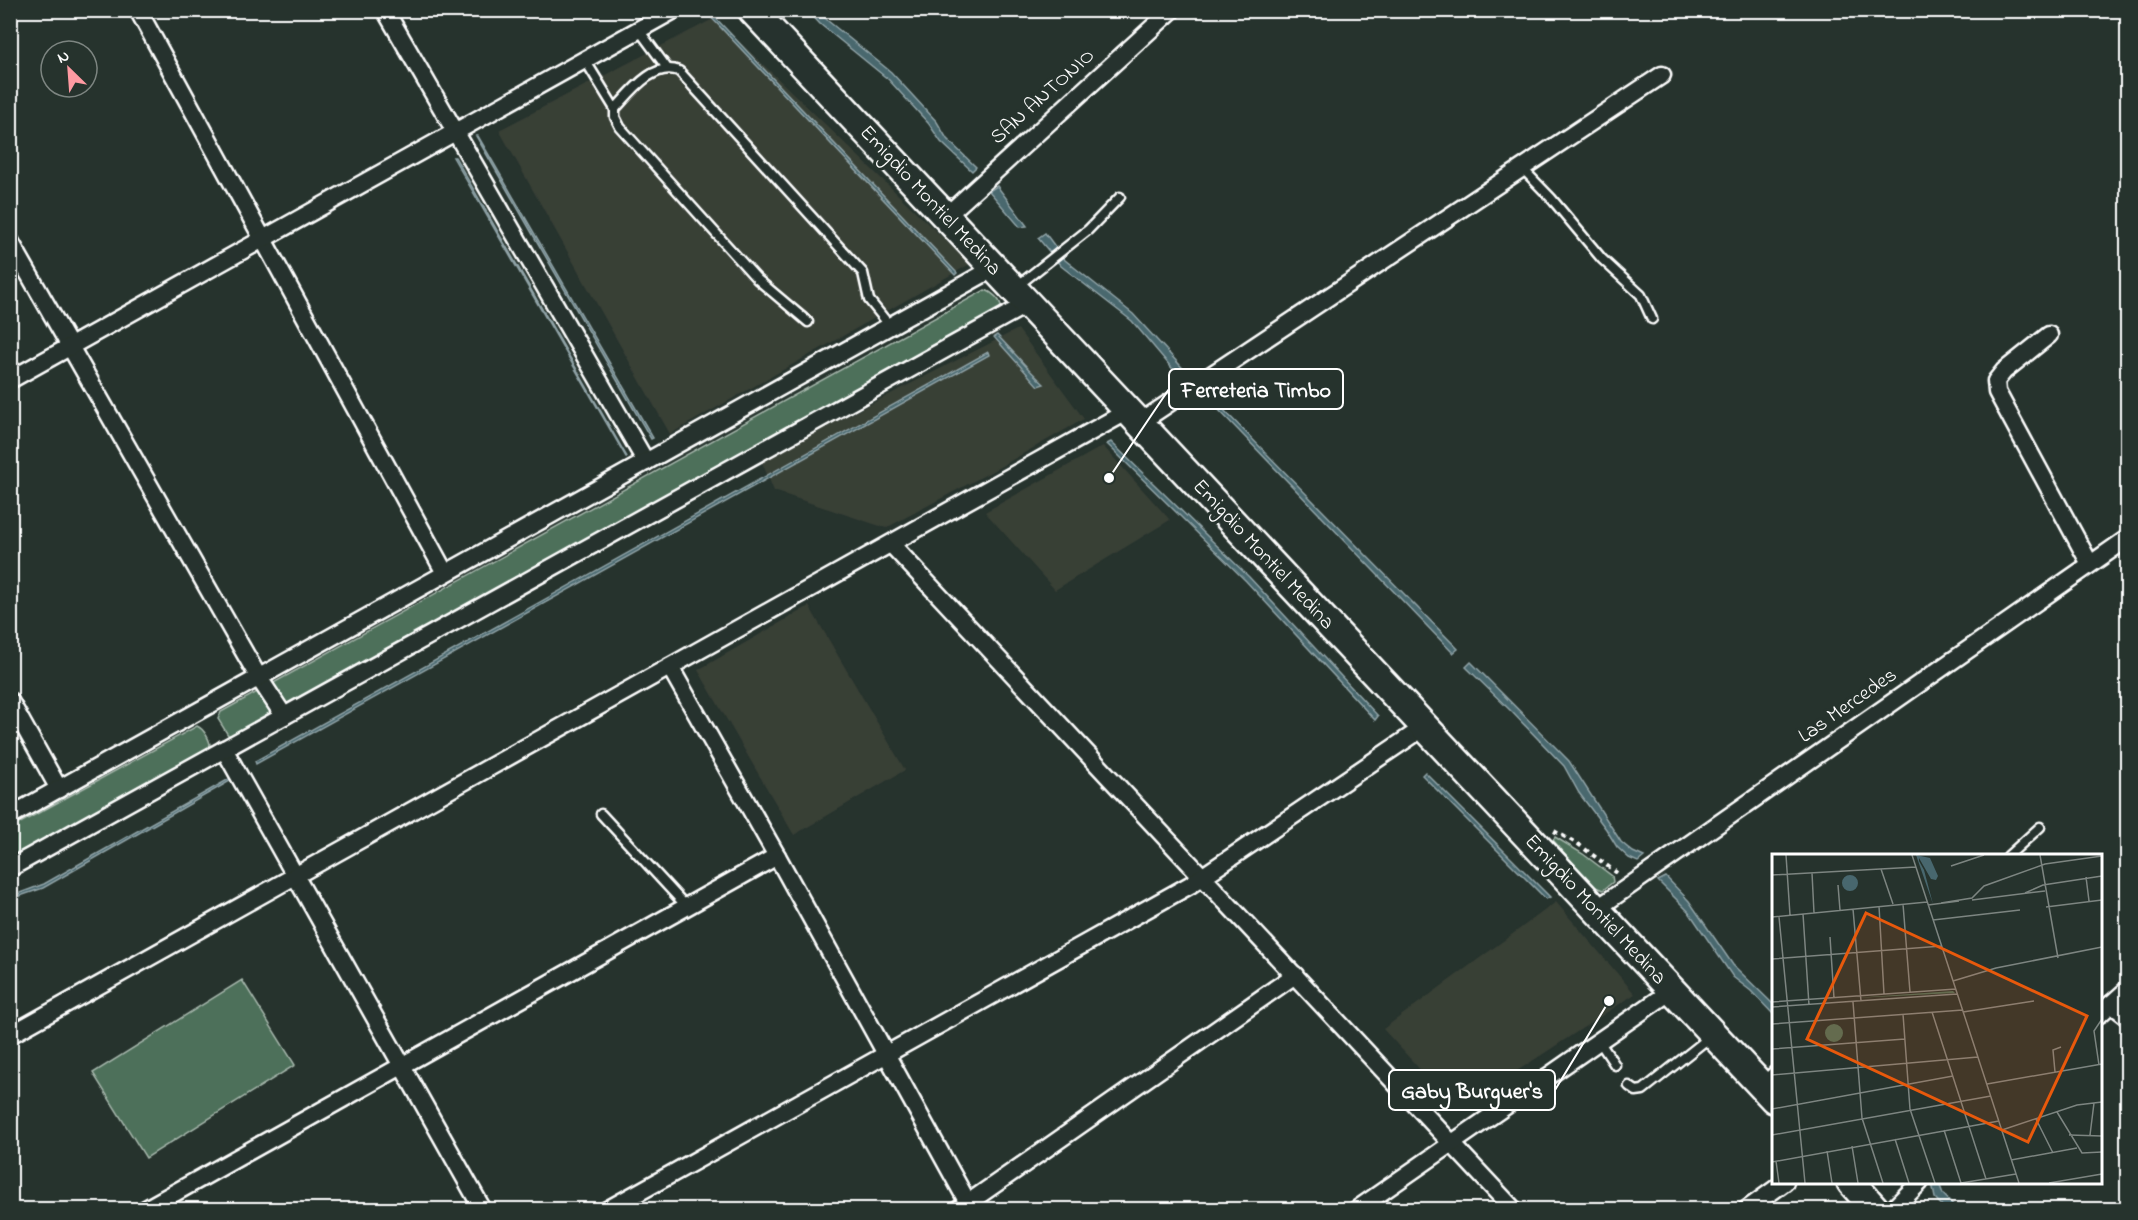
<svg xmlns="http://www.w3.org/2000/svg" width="2138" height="1220" font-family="'Indie Flower',sans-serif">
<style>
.built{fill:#383f36}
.green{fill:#4d6f5a;stroke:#a6b7ac;stroke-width:1.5}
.water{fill:#48676e;stroke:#91a4a8;stroke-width:1.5}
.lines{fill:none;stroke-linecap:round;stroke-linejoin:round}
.lane-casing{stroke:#fff;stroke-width:13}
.street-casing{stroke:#fff;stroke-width:21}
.primary-casing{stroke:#fff;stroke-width:32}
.path{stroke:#fff;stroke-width:4;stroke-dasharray:4.5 4.5;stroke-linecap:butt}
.lane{stroke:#26332d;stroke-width:8}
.street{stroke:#26332d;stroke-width:16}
.primary{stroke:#26332d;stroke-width:27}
.labels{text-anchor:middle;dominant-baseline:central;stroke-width:6;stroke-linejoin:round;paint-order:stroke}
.street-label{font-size:21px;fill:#fff;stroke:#26332d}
.inset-road{fill:none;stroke:#7d8581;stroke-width:1.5}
.view{fill:#e8590c;fill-opacity:0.15;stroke:#e8590c;stroke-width:3}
.inset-edge{fill:none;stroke:#fff;stroke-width:3}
.leader{fill:none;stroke:#fff;stroke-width:2}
.callout-dot{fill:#fff;stroke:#26332d;stroke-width:2}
.callout{fill:#26332d;stroke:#fff;stroke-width:2}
.callout-label{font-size:22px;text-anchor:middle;font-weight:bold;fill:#fff}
</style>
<rect width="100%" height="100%" fill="#26332d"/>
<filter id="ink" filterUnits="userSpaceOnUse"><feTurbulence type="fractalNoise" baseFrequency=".0167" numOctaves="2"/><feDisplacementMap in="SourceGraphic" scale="12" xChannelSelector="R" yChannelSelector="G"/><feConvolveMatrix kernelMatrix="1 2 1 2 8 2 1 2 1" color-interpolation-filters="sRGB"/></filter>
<g filter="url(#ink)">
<!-- built -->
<g class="built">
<path d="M 715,18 L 970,264 L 670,434 L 499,130 Z"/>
<path d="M 1018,329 L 1084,419 L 998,468 L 886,528 L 774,491 L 761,460 Z"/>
<path d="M 1103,446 L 1170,520 L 1055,590 L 985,512 Z"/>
<path d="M 809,606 L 905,770 L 794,835 L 698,670 Z"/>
<path d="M 1556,902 L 1635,994 L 1457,1110 L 1383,1029 Z"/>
</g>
<!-- green -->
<g class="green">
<path d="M 985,290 C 992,292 1001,300 1001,307 L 999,310 L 234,735 L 228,735 L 218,719 L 221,712 Z"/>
<path d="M 197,726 C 204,729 211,741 210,748 L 11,860 L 11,828 Z"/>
<path d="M 1555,837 L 1583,854 L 1612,876 L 1613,882 L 1603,890 L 1593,886 L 1553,840 Z"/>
<path d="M 242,980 L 295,1065 L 146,1158 L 93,1073 Z"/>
</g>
<!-- water -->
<g class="water">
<path d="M 709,11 L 957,273 L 955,275 L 707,13 Z"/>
<path d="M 808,11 L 819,11 L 828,21 L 891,72 L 937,122 L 947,139 L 976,167 L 972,171 L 941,142 L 929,124 L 889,80 L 820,24 Z"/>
<path d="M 476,136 L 478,136 L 653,438 L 651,439 Z"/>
<path d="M 453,157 L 455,157 L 627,457 L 626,457 Z"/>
<path d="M 997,186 L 1027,226 L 1020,227 L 989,191 Z"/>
<path d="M 1045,233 L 1065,260 L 1133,314 L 1189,375 L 1182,380 L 1132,321 L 1061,266 L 1038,238 Z"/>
<path d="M 997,335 C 1013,351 1027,369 1044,384 L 1038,386 L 994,337 Z"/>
<path d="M 988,352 L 989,355 L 256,764 L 255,761 Z"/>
<path d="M 1216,402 L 1458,649 L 1453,653 L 1214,405 Z"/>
<path d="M 1111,442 L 1249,577 L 1378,716 L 1375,720 L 1246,581 L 1107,444 Z"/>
<path d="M 1471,662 L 1569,761 L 1621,842 L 1633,852 L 1644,857 L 1638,862 L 1629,858 L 1617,847 L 1606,829 L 1579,793 L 1564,766 L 1512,712 L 1466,667 Z"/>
<path d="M 1425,772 L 1550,897 L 1546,899 L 1422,775 Z"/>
<path d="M 229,779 L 230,781 L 43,888 L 17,897 L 11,902 L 11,898 L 20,893 L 44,884 Z"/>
<path d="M 1666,877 L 1689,901 L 1733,965 L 1773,1004 L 1773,1014 L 1751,991 L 1733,977 L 1689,912 L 1658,881 Z"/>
<path d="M 1932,1183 L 1939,1183 L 1943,1194 L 1957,1209 L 1945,1209 L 1935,1198 Z"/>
</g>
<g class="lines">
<defs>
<g id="lane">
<path d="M 639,30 L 667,68"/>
<path d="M 585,60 L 615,109"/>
<path d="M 1522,168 L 1551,198 L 1602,259 L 1641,295 L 1652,319"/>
<path d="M 1016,287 L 1088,230 L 1120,197"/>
<path d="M 808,322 L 757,279 L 620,127 L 615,117 L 615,109 C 630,93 653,61 679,71 L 863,273 L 869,300 L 890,326"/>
<path d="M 601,814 L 687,907"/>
<path d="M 2008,856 L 2040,827"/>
<path d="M 1599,1041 L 1615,1065"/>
<path d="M 1762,1082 L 1774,1071"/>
<path d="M 1629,1086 L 1636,1091 L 1643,1090 L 1710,1037"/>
</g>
<g id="street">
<path d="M 138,10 L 445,573"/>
<path d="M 385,10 L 646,462"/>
<path d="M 945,217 L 1172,10"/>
<path d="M 10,241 L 259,678 L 284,716"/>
<path d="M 2049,335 L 2004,371 L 1996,381 L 1997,392 L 2090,564"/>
<path d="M 10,380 L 674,10"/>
<path d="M 1139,423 L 1662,75"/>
<path d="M 891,544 L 1514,1210"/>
<path d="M 670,667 L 777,856 L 972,1210"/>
<path d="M 10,701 L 59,789"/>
<path d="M 224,749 L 483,1210"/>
<path d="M 10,816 L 994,268"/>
<path d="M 10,868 L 1027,304"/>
<path d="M 1595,910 L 2128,538"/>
<path d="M 2111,1004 L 2128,1017"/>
<path d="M 2100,1014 L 2128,989"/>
<path d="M 10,1035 L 1128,411"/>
<path d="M 144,1210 L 777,856"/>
<path d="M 607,1210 L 1190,885 L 1423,728"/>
<path d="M 958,1210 L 1295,975"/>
<path d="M 1356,1210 L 1671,991"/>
<path d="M 1746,1210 L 1785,1182"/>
<path d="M 1892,1210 L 1920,1182"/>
</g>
<g id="primary">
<path d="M 752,10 L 1774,1099"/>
<path d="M 1851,1182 L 1876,1210"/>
</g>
</defs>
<!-- lane casing -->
<use href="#lane" class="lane-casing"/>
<!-- street casing -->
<use href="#street" class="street-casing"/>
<!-- primary casing -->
<use href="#primary" class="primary-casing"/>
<!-- path -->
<path class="path" d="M 1554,831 L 1578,844 L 1617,873"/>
<!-- lane -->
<use href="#lane" class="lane"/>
<!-- street -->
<use href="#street" class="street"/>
<!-- primary -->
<use href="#primary" class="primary"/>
</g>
</g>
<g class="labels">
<!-- street labels -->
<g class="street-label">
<text transform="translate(1043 97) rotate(-42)">SAN ANTONIO</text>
<text transform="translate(930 201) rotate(47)">Emigdio Montiel Medina</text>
<text transform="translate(1263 555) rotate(47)">Emigdio Montiel Medina</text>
<text transform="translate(1848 706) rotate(-35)">Las Mercedes</text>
<text transform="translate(1595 910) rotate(47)">Emigdio Montiel Medina</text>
</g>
</g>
<!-- overview -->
<g transform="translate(1772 854)">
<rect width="330" height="330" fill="#26332d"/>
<path d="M 181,137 L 183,139 L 82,144 ZM53 179a9 9 0 1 1 18 0a9 9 0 1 1-18 0Z" fill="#4d6f5a"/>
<path d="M 144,1 L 158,4 L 166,22 L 164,26 L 159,25 L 147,4 L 147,7 L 152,16 L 161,50 ZM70 29a8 8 0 1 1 16 0a8 8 0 1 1-16 0Z" fill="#48676e"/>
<path class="inset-road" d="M 14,1 L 18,61M 140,1 L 247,329M 268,1 L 286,104M 179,12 L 212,1M 109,15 L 121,50M 40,19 L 42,59M 0,21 L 144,13M 314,23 L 317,47M 66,31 L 68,56M 253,39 L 271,31 L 330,22M 200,46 L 273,37M 169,49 L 200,44 L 212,32 L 273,10 L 330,2M 131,50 L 138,138M 156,51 L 187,47M 107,52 L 112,140M 274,53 L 330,46M 81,55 L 89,147M 31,60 L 37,151M 0,63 L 155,48M 7,63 L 33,329M 161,66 L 248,56M 58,83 L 62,144M 0,105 L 170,92M 181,127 L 224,114 L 330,93M 0,148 L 184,135M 81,148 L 90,264 L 111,329M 0,153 L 185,140M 160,158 L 214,325M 191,158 L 262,147M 131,160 L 138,255 L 163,329M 0,170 L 191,156M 0,195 L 133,185M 327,211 L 322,177 L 330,165M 283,218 L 281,196 L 289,193M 0,221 L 206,203M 215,230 L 330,210M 0,255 L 181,222M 285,258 L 310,299 L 330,298M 264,265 L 281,299M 172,276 L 189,329M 230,276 L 305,251 L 330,248M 0,281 L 219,242M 297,281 L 330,282M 318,281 L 322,249M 123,285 L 137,329M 80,292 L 86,329M 55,297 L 60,329M 239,306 L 305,294M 4,307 L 7,329M 0,308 L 227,267M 189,329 L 244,320M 277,329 L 330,320"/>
<path class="view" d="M 94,59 L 315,162 L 256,288 L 35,185 Z"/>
<rect width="330" height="330" class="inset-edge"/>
</g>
<!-- callouts -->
<path class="leader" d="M1109 478L1169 389M1609 1001L1555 1090"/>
<g class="callout-dot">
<circle cx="1109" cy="478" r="6"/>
<circle cx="1609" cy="1001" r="6"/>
</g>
<g class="callout">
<rect x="1169" y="369" width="174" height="40" rx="6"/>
<rect x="1389" y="1070" width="166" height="40" rx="6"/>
</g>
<g class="callout-label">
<text x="1256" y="397">Ferreteria Timbo</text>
<text x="1472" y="1098">Gaby Burguer's</text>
</g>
<!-- margin -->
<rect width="2138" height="1220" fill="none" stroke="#26332d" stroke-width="36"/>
<rect x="18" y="18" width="2102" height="1184" fill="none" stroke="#fff" stroke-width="2" filter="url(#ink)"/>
<!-- north arrow -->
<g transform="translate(69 69) rotate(335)"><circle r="28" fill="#26332d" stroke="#7d8581" stroke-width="1.5"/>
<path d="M0-4.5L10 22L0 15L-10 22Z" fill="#ff9aa2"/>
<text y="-9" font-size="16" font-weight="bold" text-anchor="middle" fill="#ffffff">N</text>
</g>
</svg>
